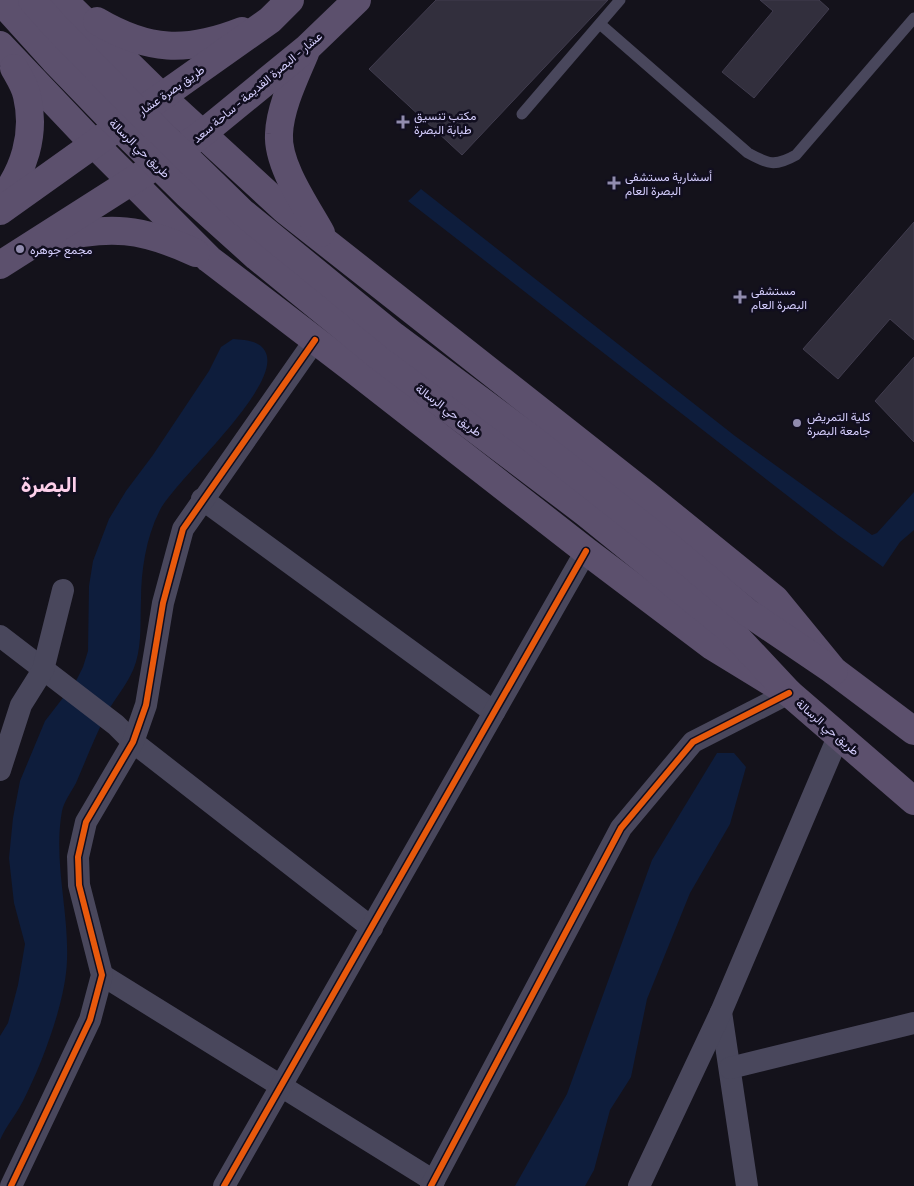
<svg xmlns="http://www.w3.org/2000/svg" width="914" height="1186" font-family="'Titillium Web',Vazirmatn,sans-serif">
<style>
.water{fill:#0e1d3c}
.building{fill:#322f3d;stroke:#403c4e}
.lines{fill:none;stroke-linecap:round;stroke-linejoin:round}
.lane{stroke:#49475c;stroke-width:11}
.street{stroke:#49475c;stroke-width:22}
.primary{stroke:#5c506d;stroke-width:28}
.primary-bridge{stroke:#5c506d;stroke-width:28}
.cycleway-casing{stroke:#110e1f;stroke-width:9}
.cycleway{stroke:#e8590c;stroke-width:6}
.poi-dot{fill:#918cae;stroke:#110e1f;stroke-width:2}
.labels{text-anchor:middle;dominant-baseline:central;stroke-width:5;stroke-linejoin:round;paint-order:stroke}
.street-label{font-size:12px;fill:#d5cefd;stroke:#110e1f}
.poi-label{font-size:12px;fill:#d5cefd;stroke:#110e1f;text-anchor:start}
.town-label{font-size:22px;font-weight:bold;fill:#fdd0eb;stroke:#110e1f}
</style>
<rect width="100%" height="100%" fill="#14121b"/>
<!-- water -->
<g class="water">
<path d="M 421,189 L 735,436 L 872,535 L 877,533 L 914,492 L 914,530 L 900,542 L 883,567 L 838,535 L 408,201 Z"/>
<path d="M 233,339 C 244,340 259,340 265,351 C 285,385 174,480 159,512 C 146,538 141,571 141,600 C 140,621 142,641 136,662 C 130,682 116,696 107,713 C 95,736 86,760 76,783 C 71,792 64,802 62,811 C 53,860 69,911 67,960 C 66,1001 42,1064 23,1101 C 16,1115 6,1126 0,1140 L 0,1036 L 8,1023 L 18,985 L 25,944 L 14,903 L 9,858 L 13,818 L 20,781 L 45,721 L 76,681 L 83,667 L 88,651 L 89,586 L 93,561 L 109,519 L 126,491 L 153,455 L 209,371 L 221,347 Z"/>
<path d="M 717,753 L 734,753 L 746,767 L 730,824 L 690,893 L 647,999 L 631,1077 L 610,1110 L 594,1170 L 585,1186 L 515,1186 L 567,1094 L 652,860 Z"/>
</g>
<!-- building -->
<g class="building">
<path d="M 436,0 L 608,0 L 462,155 L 369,69 Z"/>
<path d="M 760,0 L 819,0 L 829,9 L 754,98 L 722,72 L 773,11 Z"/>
<path d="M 914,222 L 914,340 L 890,319 L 838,379 L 803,349 Z"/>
<path d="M 914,357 L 914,442 L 875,401 Z"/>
</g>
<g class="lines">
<!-- lane -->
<g class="lane">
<path d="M 600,24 L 748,153 C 768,164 775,167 796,155 L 914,18"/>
<path d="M 522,114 L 620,0"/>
</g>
<!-- street -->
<g class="street">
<path d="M 202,499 L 494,712"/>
<path d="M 0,636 L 116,725 L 133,742 L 372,928"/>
<path d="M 0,770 L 21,705 L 43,670 L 63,590"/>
<path d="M 102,975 L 434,1181"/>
<path d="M 721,1012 L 747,1186"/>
<path d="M 730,1068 L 914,1023"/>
<path d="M 11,1186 L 90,1020 L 102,975 L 79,885 L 78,857 L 86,822 L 133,742 L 146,705 L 163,603 L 183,529 L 315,340"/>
<path d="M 224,1186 L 586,551"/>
<path d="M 431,1186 L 621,828 L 693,742 L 789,693"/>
<path d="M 639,1186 L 721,1012 L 838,737"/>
</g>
<!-- primary -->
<g class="primary">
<path d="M 63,0 L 162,97 L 285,210 L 648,496 L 775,599 L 834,671 L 914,731"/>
<path d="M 97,21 C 148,51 186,53 242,31"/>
<path d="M 0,45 L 94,144 L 209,259 L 354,370 L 586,551 L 712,646 L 789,693 L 914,801"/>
<path d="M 305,53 C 295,77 280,107 279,134 C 277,165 306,206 321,233"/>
<path d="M 147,107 L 270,20 L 290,0"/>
<path d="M 188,144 L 202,134 L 307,48 L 357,0"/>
<path d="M 0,201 C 24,172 36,134 27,96 C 25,86 19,77 14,68"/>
<path d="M 0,211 L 108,134"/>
<path d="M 52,239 C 110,225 142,228 196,253"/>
<path d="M 0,265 L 146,172"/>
</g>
<!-- primary-bridge -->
<g class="primary-bridge">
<path d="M 0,0 L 54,60 L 112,120 L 187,194 L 257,257 L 376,354 L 586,513 L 728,628 L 789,693"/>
<path d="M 32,0 L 54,25 L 128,101 L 242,212 L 394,336 L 532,439 L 672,549 L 747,612 L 834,671"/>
</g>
<defs>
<g id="cycleway">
<path d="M 11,1186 L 90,1020 L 102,975 L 79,885 L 78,857 L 86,822 L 133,742 L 146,705 L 163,603 L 183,529 L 315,340"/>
<path d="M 224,1186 L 586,551"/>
<path d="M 431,1186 L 621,828 L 693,742 L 789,693"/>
</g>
</defs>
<!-- cycleway casing -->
<use href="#cycleway" class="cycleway-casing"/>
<!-- cycleway -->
<use href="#cycleway" class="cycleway"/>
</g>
<!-- markers -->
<g class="poi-dot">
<path d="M400.5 114.5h5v5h5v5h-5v5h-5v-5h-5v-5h5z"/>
<path d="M611.5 175.5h5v5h5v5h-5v5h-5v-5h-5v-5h5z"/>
<circle cx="20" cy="249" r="5"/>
<path d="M737.5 289.5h5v5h5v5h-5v5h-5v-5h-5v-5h5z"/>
<circle cx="797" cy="423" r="5"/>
</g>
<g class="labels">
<!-- street labels -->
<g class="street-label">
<text transform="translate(257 87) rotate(-40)">عشار - البصرة القديمة - ساحة سعد</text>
<text transform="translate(171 90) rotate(-35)">طريق بصرة عشار</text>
<text transform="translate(140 148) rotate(44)">طريق حي الرسالة</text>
<text transform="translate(449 410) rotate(37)">طريق حي الرسالة</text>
<text transform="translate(828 727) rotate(41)">طريق حي الرسالة</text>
</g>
<!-- poi labels -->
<g class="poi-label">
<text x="414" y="115">مكتب تنسيق<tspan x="414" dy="14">طبابة البصرة</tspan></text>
<text x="625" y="176">أسشارية مستشفى<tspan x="625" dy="14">البصرة العام</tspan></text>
<text x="30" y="249">مجمع جوهره</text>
<text x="751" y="290">مستشفى<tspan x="751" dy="14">البصرة العام</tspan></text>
<text x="807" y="416">كلية التمريض<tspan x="807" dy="14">جامعة البصرة</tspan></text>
</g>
<!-- town labels -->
<g class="town-label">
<text x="49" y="484">البصرة</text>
</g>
</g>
</svg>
